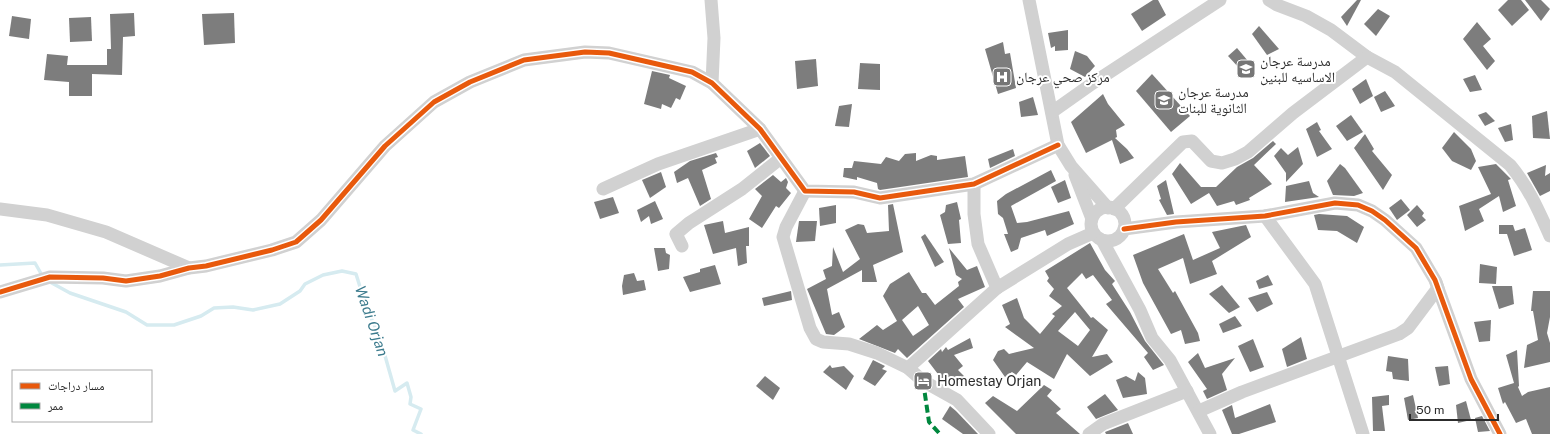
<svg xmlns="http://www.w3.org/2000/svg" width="1550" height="434" font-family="'Public Sans','Noto Naskh Arabic',sans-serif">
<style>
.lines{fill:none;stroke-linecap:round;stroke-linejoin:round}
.stream{stroke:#d6ebf0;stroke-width:3.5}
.building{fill:#7d7d7d;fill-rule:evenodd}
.minor{stroke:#d1d1d1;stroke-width:13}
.quiet{stroke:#00873e;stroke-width:4;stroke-dasharray:8 4;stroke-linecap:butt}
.cycleway-casing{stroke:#fff;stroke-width:8}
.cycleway{stroke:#e8590c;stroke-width:5}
.labels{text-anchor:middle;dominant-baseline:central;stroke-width:4;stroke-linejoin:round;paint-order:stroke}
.poi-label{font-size:14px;fill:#2c2c2c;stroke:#fff;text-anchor:start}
.water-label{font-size:15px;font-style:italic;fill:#3c7b8d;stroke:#fff}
</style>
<rect width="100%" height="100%" fill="#fff"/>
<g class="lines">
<!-- stream -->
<g class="stream">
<path d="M 0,265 L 35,263 L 43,277"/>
<path d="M 50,282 L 70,293 L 126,312 L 147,325 L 174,325 L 201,316 L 214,308 L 233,307 L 253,310 L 280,304 L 300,291 L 305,284 L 323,275 L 342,271 L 356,274 L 367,309 L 380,338 L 395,391 L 407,383 L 411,397 L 410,404 L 421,409 L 413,430 L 421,434"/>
</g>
</g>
<!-- building -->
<g class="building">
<path d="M 1153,0 L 1158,0 L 1166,15 L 1142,31 L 1131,14 Z"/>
<path d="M 1357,0 L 1361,0 L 1347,26 L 1341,17 Z"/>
<path d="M 1508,0 L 1521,0 L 1529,10 L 1512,26 L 1498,10 Z"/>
<path d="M 1525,0 L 1541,0 L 1550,9 L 1541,21 Z"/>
<path d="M 1378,9 L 1390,16 L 1376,36 L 1364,24 Z"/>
<path d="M 134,13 L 135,36 L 123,37 L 122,75 L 92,74 L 92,96 L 69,96 L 69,82 L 44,80 L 47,54 L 68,56 L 67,65 L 107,65 L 107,49 L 111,49 L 110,14 Z"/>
<path d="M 234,13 L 235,43 L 204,45 L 202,14 Z"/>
<path d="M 12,16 L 31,19 L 29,39 L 9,36 Z"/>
<path d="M 91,17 L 92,41 L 70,42 L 69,18 Z"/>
<path d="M 1477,22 L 1491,39 L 1483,46 L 1495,61 L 1487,70 L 1463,39 Z"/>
<path d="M 1259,26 L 1279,49 L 1267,55 L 1252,34 Z"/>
<path d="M 1068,30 L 1068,50 L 1055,51 L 1055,46 L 1051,48 L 1048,33 Z"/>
<path d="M 1003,42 L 1005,54 L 1010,53 L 1016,88 L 998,94 L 985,49 Z"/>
<path d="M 1237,48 L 1248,61 L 1240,69 L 1228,56 Z"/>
<path d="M 1075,51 L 1087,56 L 1095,66 L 1085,77 L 1070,69 Z"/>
<path d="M 816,59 L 818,86 L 797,89 L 795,61 Z"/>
<path d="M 860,63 L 880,64 L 880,90 L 858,89 Z"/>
<path d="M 652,71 L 670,75 L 669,78 L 686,86 L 680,100 L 676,98 L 671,108 L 662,104 L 661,109 L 644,104 Z"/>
<path d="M 1152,74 L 1190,116 L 1171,132 L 1136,91 Z"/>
<path d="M 1475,75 L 1482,90 L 1470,92 L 1463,79 Z"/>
<path d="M 1366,79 L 1373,96 L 1360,104 L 1352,89 Z"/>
<path d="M 1385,91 L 1395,106 L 1381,112 L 1374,97 Z"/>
<path d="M 1103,94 L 1108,104 L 1125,125 L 1116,130 L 1117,137 L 1115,138 L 1127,149 L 1134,158 L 1120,164 L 1112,140 L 1086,153 L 1071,122 Z"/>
<path d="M 1033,97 L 1038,115 L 1021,117 L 1019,102 Z"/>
<path d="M 852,104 L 849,127 L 835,126 L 839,106 Z"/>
<path d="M 1547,111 L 1550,139 L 1533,138 L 1532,116 Z"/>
<path d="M 1486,112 L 1495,121 L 1485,126 L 1478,115 Z"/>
<path d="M 1351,115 L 1363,132 L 1347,141 L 1336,126 Z"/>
<path d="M 1317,122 L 1321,130 L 1319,131 L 1332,149 L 1317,157 L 1306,129 Z"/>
<path d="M 1511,124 L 1513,140 L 1505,142 L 1498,128 Z"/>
<path d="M 1454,132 L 1471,149 L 1476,161 L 1471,170 L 1452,161 L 1442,148 Z"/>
<path d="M 1365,134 L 1374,149 L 1372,151 L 1392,175 L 1383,190 L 1354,148 Z"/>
<path d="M 1273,141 L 1276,144 L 1254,165 L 1272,184 L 1249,198 L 1250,200 L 1236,205 L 1234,201 L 1217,206 L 1209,193 L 1191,204 L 1172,174 L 1180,163 L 1201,187 L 1216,187 L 1237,167 L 1253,158 Z"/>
<path d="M 760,143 L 770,156 L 755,168 L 747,151 Z"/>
<path d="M 1298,147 L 1303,164 L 1286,182 L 1286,173 L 1274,156 L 1281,148 L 1288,155 Z"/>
<path d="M 1013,149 L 1015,156 L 990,168 L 988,159 Z"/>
<path d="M 716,153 L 718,157 L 715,158 L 717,163 L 702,170 L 711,199 L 700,206 L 688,178 L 677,183 L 674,172 L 690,161 Z"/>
<path d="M 916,153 L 916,161 L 931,155 L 937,156 L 937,160 L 965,156 L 968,177 L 880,190 L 878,189 L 877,183 L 857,177 L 857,180 L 843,177 L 844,168 L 852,168 L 854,161 L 881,164 L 886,157 L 899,161 L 905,154 Z"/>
<path d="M 1340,164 L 1345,168 L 1363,193 L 1354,196 L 1333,195 L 1327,181 Z"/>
<path d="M 1496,164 L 1511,179 L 1508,180 L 1516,206 L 1503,212 L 1499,196 L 1479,209 L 1484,221 L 1465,231 L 1459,206 L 1491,194 L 1478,167 Z"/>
<path d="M 1546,165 L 1545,176 L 1550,173 L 1550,191 L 1540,196 L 1527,173 Z"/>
<path d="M 1051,170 L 1056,181 L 1011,206 L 1017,223 L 1027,222 L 1069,211 L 1074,224 L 1047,236 L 1045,230 L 1021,238 L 1018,249 L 1011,252 L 1004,234 L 1008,234 L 1003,218 L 998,214 L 997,201 L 1006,194 Z"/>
<path d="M 661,172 L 666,187 L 650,198 L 642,180 Z"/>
<path d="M 773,175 L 781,182 L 786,178 L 788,182 L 786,188 L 791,193 L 779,208 L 776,206 L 762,228 L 749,219 L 762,196 L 755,189 Z"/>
<path d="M 1065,180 L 1071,198 L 1058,203 L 1051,187 Z"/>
<path d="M 1166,180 L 1174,214 L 1167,215 L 1159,200 L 1161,199 L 1157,186 Z"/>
<path d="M 1309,181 L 1313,193 L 1319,197 L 1285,202 L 1286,186 Z"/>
<path d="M 613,197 L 619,213 L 600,219 L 594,202 Z"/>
<path d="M 1401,199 L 1410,210 L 1397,220 L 1389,208 Z"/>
<path d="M 655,201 L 663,219 L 651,224 L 649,216 L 641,222 L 637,210 Z"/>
<path d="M 957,202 L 961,219 L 959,220 L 961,243 L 948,244 L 940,215 L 945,212 L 946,205 Z"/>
<path d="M 893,204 L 903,252 L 873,265 L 877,282 L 862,282 L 862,270 L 827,289 L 832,315 L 839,312 L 845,327 L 834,335 L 826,334 L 807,289 L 826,279 L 823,270 L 832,266 L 833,247 L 843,272 L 860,259 L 845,230 L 858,224 L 864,225 L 867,233 L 889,231 L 888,205 Z"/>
<path d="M 836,205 L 836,223 L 820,226 L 819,208 Z"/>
<path d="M 1417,205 L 1424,213 L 1422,216 L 1426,220 L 1417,227 L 1407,215 Z"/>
<path d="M 1319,214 L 1347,216 L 1364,227 L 1357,243 L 1337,231 L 1318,230 L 1314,215 Z"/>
<path d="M 723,221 L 725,233 L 749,227 L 749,246 L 746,246 L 747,263 L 738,266 L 736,248 L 713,254 L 704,225 Z"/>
<path d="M 799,221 L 817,221 L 815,241 L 796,242 Z"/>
<path d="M 1246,225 L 1251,237 L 1212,261 L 1217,274 L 1190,284 L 1183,258 L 1158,269 L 1173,293 L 1175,291 L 1198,333 L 1200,341 L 1185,344 L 1181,330 L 1171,334 L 1143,283 L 1133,255 L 1184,234 L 1193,260 L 1220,248 L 1212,232 Z"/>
<path d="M 1499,225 L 1513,225 L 1515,231 L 1525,228 L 1532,250 L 1514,256 L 1507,234 L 1499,234 Z"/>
<path d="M 925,234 L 944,262 L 935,267 L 921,237 Z"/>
<path d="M 1090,243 L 1105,270 L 1115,281 L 1112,284 L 1130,312 L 1145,341 L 1164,365 L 1153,370 L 1144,357 L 1148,353 L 1106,304 L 1112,300 L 1093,275 L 1086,279 L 1082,273 L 1067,288 L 1091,318 L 1093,317 L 1108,330 L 1092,357 L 1107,354 L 1113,362 L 1090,376 L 1067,354 L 1054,379 L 1027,362 L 1016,375 L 1012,372 L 1005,377 L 993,360 L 998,351 L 1004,349 L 1009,354 L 1034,348 L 1005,327 L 1010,324 L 1002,305 L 1017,298 L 1024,318 L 1040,334 L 1055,316 L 1052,314 L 1062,306 L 1049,296 L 1054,289 L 1047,281 L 1049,278 L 1045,271 ZM 1075,312 L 1090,330 L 1078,346 L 1058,331 Z"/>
<path d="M 654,248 L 665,248 L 666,253 L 670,255 L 669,269 L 658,271 Z"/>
<path d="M 949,248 L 967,270 L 977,266 L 985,287 L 958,299 L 964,307 L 907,358 L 898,349 L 895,353 L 859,339 L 877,325 L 883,330 L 897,321 L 883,296 L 890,284 L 909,272 L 922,293 L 926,293 L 935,305 L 959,286 L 958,282 L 962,279 L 956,275 ZM 918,306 L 929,325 L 913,336 L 902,320 Z"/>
<path d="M 1480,264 L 1497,267 L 1496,284 L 1479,283 Z"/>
<path d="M 715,265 L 721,284 L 690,292 L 683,277 L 700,272 L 700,269 Z"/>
<path d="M 634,273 L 637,281 L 644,280 L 646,290 L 623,295 L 622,286 L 624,275 Z"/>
<path d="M 1268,275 L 1273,285 L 1259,289 L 1256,281 Z"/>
<path d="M 1222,285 L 1240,307 L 1229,313 L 1209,294 Z"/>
<path d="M 1492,286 L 1512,286 L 1514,304 L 1499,309 Z"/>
<path d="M 791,291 L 792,300 L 764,306 L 762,298 Z"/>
<path d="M 1533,291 L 1550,291 L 1550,317 L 1547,333 L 1550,343 L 1550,362 L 1524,368 L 1527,345 L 1538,340 L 1533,311 L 1531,311 Z"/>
<path d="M 1267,292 L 1273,304 L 1257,312 L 1248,298 Z"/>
<path d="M 1235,316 L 1242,326 L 1223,333 L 1219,324 Z"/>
<path d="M 1491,320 L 1490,341 L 1479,342 L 1474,322 Z"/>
<path d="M 1301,337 L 1307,359 L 1287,367 L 1282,349 Z"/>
<path d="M 970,338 L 973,348 L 954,355 L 963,366 L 958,370 L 967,379 L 959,386 L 951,376 L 944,382 L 928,361 L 941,349 L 942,352 L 946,347 L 948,350 Z"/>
<path d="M 1253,339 L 1264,367 L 1250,372 L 1238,346 Z"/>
<path d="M 1517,350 L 1519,386 L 1518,387 L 1522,396 L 1528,392 L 1550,387 L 1550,434 L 1532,434 L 1526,419 L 1516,423 L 1505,402 L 1503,404 L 1498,388 L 1514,383 L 1506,355 Z"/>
<path d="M 1198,353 L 1205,368 L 1235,358 L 1222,374 L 1227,390 L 1207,399 L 1203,391 L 1207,389 L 1188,362 Z"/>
<path d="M 1388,356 L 1408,359 L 1409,381 L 1393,379 L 1392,372 L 1386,371 Z"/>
<path d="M 873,360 L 885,366 L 882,369 L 887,371 L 875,386 L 863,379 Z"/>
<path d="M 830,365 L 832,368 L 844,366 L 854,376 L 846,390 L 823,372 Z"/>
<path d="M 1448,366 L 1450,384 L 1439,386 L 1435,367 Z"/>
<path d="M 1138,372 L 1145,378 L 1147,394 L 1123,398 L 1116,380 L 1126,376 L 1135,381 Z"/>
<path d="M 765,376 L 780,388 L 773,400 L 756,386 Z"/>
<path d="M 1044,385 L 1052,390 L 1047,396 L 1061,409 L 1056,413 L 1080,434 L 1016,434 L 985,403 L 993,396 L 1017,411 Z"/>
<path d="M 1105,394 L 1118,410 L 1096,419 L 1087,407 Z"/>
<path d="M 1389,395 L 1389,405 L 1382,406 L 1385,431 L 1373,431 L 1372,397 Z"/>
<path d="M 1413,395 L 1418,418 L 1408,420 L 1404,398 Z"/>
<path d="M 1466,401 L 1471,420 L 1458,423 L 1456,405 Z"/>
<path d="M 1270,404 L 1276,422 L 1239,434 L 1232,434 L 1222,410 L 1232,405 L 1235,418 Z"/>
<path d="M 950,406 L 956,411 L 978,434 L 963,434 L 942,419 Z"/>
<path d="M 1482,416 L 1490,431 L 1478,432 L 1475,418 Z"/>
<path d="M 1128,423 L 1133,434 L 1106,434 L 1105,432 Z"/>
</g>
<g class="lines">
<!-- minor -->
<g class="minor">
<path d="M 711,0 L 714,38 L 712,83"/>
<path d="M 1029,0 L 1058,145 L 1071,166 L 1108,208"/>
<path d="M 1269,0 L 1277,5 L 1306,16 L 1331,30 L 1367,57 L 1395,72 L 1510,165 C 1529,188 1538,209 1550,236"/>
<path d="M 1052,112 L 1093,83 L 1220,0"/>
<path d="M 1075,175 L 1092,219"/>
<path d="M 974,184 L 974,214 L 978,244 L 997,288"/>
<path d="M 603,189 L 658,164 L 760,129"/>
<path d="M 805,191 L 786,227 L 783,237 L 810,328 L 816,339 L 823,342 L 849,344 L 877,353 L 908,368 L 923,381 L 957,400 L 989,434"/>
<circle cx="1108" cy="224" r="17"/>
<path d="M 0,209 L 47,215 L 106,232 L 189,268"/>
<path d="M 1114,209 L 1183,142 L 1192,141 L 1211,161 L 1222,163 L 1235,159 L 1248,152 L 1293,113 L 1367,57"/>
<path d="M 1265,216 L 1315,284 L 1363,434"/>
<path d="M 1124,229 L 1176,222 L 1265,216 L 1335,203 L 1358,205 L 1372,211 L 1385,220 L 1416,248 L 1435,280 L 1471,379 L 1500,434"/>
<path d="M 1102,240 L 1140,310 L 1152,338 L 1170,360 L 1210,434"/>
<path d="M 682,246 L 676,234 L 689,223 L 742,189 L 781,158"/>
<path d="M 0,292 L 50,277 L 103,278 L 126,281 L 160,276 L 189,268 L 206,266 L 272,250 L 296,242 L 321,220 L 385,146 L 434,102 L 470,82 L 524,60 L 585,52 L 609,53 L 692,72 L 712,83 L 760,129 L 805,191 L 854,192 L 880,198 L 974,184 L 1058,145"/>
<path d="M 908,368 L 997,288 L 1068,244 L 1093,233"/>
<path d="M 1199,411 L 1242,392 L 1399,334 L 1408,328 L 1438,288 L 1436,282"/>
<path d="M 1089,434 L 1103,424 L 1187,391"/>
</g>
<!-- quiet -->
<path class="quiet" d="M 923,381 L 929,422 L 940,434"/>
<defs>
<g id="cycleway">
<path d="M 1124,229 L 1176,222 L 1265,216 L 1335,203 L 1358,205 L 1372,211 L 1385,220 L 1416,248 L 1435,280 L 1471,379 L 1500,434"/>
<path d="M 0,292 L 50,277 L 103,278 L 126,281 L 160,276 L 189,268 L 206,266 L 272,250 L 296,242 L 321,220 L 385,146 L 434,102 L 470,82 L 524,60 L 585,52 L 609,53 L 692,72 L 712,83 L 760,129 L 805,191 L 854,192 L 880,198 L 974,184 L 1058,145"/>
</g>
</defs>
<!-- cycleway casing -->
<use href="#cycleway" class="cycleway-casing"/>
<!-- cycleway -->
<use href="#cycleway" class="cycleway"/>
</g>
<!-- icons -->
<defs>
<symbol id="school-square" viewBox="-11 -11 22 22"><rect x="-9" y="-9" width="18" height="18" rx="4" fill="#767676" stroke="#fff"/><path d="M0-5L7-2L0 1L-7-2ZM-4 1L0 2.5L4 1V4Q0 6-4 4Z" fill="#fff"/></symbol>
<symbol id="hospital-square" viewBox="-11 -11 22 22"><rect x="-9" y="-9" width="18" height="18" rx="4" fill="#767676" stroke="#fff"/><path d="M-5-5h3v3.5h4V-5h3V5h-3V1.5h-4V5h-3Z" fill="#fff"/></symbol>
<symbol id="hotel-square" viewBox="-11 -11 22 22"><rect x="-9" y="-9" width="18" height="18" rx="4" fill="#767676" stroke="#fff"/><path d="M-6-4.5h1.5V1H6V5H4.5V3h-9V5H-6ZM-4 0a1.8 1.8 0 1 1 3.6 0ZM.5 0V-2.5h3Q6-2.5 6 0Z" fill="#fff"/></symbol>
</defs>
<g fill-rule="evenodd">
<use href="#school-square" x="1235" y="58" width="22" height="22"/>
<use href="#hospital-square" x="991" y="66" width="22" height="22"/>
<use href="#school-square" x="1153" y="89" width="22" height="22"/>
<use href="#hotel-square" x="912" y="370" width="22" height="22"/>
</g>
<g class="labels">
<!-- poi labels -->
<g class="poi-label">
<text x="1260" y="61">مدرسة عرجان<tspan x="1260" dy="16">الاساسيه للبنين</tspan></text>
<text x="1016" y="77">مركز صحي عرجان</text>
<text x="1178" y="92">مدرسة عرجان<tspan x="1178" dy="16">الثانوية للبنات</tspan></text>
<text x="937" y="381">Homestay Orjan</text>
</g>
<!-- water labels -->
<g class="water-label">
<text transform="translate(372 321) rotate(71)">Wadi Orjan</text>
</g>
</g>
<!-- legend -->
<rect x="12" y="370" width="140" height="52" fill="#ffffff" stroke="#ababab"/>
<rect x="20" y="383" width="20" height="6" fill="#e8590c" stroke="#ababab"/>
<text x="48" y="390" font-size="12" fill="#2c2c2c">مسار دراجات</text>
<rect x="20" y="403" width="20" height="6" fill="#00873e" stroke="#ababab"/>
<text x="48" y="410" font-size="12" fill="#2c2c2c">ممر</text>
<!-- scale -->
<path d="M1410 414v6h88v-6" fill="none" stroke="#2c2c2c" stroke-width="2"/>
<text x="1416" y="414" font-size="12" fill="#2c2c2c" stroke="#ffffff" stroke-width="3" paint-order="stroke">50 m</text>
</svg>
